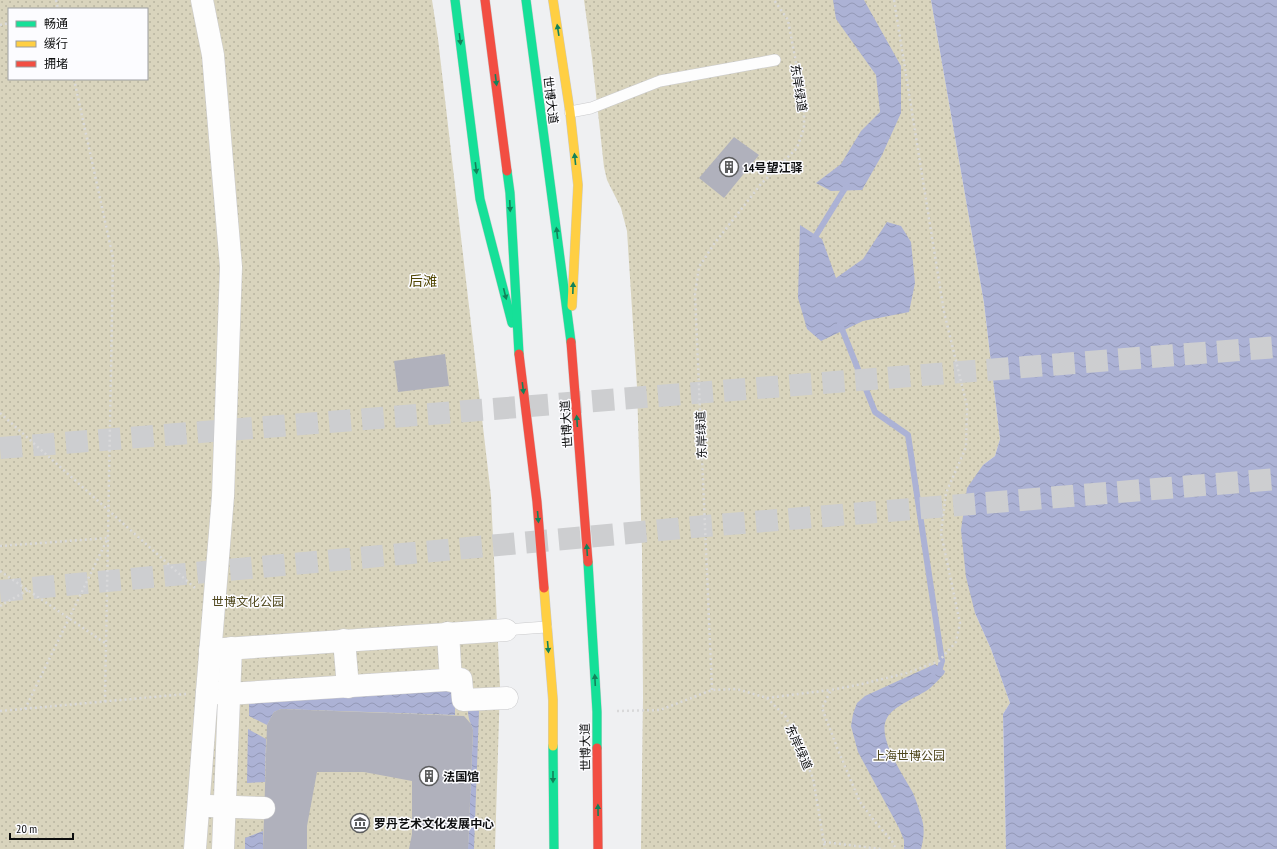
<svg xmlns="http://www.w3.org/2000/svg" width="1277" height="849" font-family="'PT Sans Narrow','Noto Sans SC',sans-serif">
<style>
.park{fill:url(#park-dots);fill-rule:evenodd}
.water{fill:url(#water-waves)}
.lines{fill:none;stroke-linecap:round;stroke-linejoin:round}
.stream{stroke:#acb2d5;stroke-width:6}
.building{fill:#b0b1bc}
.secondary-tunnel{stroke:#cdced0;stroke-width:22;stroke-dasharray:22 11;stroke-linecap:butt}
.lane-casing{stroke:#cacacc;stroke-width:12}
.street-casing{stroke:#cacacc;stroke-width:23}
.fast-casing{stroke:#cacacc;stroke-width:10}
.slow-casing{stroke:#cacacc;stroke-width:10}
.jam-casing{stroke:#cacacc;stroke-width:10}
.path{stroke:#d9d9da;stroke-width:2.5;stroke-dasharray:2 3;stroke-linecap:butt}
.lane{stroke:#fdfdfd;stroke-width:11}
.street{stroke:#fdfdfd;stroke-width:22}
.fast{stroke:#16e098;stroke-width:9}
.slow{stroke:#ffcf43;stroke-width:9}
.jam{stroke:#f24e42;stroke-width:9}
.oneway{fill:#12825a}
.labels{text-anchor:middle;dominant-baseline:central;stroke-width:3;stroke-linejoin:round;paint-order:stroke}
.street-label{font-size:12px;fill:#0d0e0f;stroke:#fcfcff}
.poi-label{font-size:12px;font-weight:bold;fill:#0d0e0f;stroke:#fcfcff;text-anchor:start}
.park-label{font-size:12px;fill:#4d451a;stroke:#fcfcff}
.quarter-label{font-size:14px;fill:#514602;stroke:#fcfcff}
</style>
<defs>
<pattern id="park-dots" width="8" height="8" patternUnits="userSpaceOnUse"><rect width="8" height="8" fill="#d9d4bd"/><path d="M2 2h.1M6 6h.1" fill="none" stroke="#b9b5a1" stroke-width="1.8" stroke-linecap="round"/></pattern>
<pattern id="water-waves" width="16" height="10" patternUnits="userSpaceOnUse"><rect width="16" height="10" fill="#acb2d5"/><path d="M0 5q4-4 8 0t8 0" fill="none" stroke="#9398b6"/></pattern>
</defs>
<rect width="100%" height="100%" fill="#eff0f2"/>
<!-- park -->
<g class="park">
<path d="M 0,0 L 432,0 L 438,39 L 491,496 L 500,686 L 495,849 L 0,849 ZM 9,9 L 147,9 L 147,79 L 9,79 Z"/>
<path d="M 584,0 L 931,0 L 984,303 L 1000,439 L 995,456 L 983,465 L 975,613 L 991,649 L 1010,703 L 1003,714 L 1006,849 L 641,849 L 643,697 L 642,551 L 637,387 L 627,231 L 621,208 L 607,180 L 604,167 L 592,58 Z"/>
</g>
<!-- water -->
<g class="water">
<path d="M 833,0 L 864,0 L 901,66 L 901,113 L 882,155 L 862,190 L 831,191 L 816,183 L 841,164 L 861,131 L 880,112 L 876,75 L 836,19 Z"/>
<path d="M 931,0 L 1277,0 L 1277,849 L 1006,849 L 1003,714 L 1010,703 L 991,649 L 975,613 L 966,577 L 961,530 L 967,488 L 983,465 L 995,456 L 1000,439 L 984,303 Z"/>
<path d="M 887,222 L 901,226 L 911,242 L 915,283 L 909,312 L 863,321 L 821,341 L 807,329 L 798,298 L 800,225 L 822,239 L 836,278 L 863,259 Z"/>
<path d="M 935,664 L 945,671 L 944,674 C 940,678 935,684 929,689 C 918,697 893,706 887,718 C 876,737 904,776 913,793 C 916,800 919,809 921,816 C 925,827 924,838 921,849 L 904,849 L 904,840 L 899,828 L 858,752 L 851,726 L 853,714 L 857,703 L 865,696 Z"/>
<path d="M 455,688 L 455,715 L 281,709 L 274,712 L 267,725 L 249,716 L 249,701 Z"/>
<path d="M 468,711 L 479,711 L 474,849 L 468,849 L 473,730 C 471,723 468,719 468,711 Z"/>
<path d="M 248,729 L 266,739 L 265,782 L 247,783 Z"/>
<path d="M 263,831 L 263,849 L 245,849 L 245,838 Z"/>
</g>
<g class="lines">
<!-- stream -->
<g class="stream">
<path d="M 812,242 L 847,185"/>
<path d="M 840,324 L 875,412 L 908,435 L 942,661 L 940,668 L 934,672"/>
</g>
</g>
<!-- building -->
<g class="building">
<path d="M 734,137 L 759,155 L 724,198 L 699,178 Z"/>
<path d="M 445,354 L 449,386 L 398,392 L 394,361 Z"/>
<path d="M 281,709 L 464,716 L 471,724 L 473,730 L 468,849 L 409,849 L 412,834 L 412,781 L 364,772 L 317,772 L 307,826 L 307,849 L 263,849 L 267,725 L 274,712 Z"/>
</g>
<g class="lines">
<!-- secondary-tunnel -->
<g class="secondary-tunnel">
<path d="M 0,448 L 1277,347"/>
<path d="M 0,591 L 705,526 L 1277,479"/>
</g>
<defs>
<g id="lane">
<path d="M 570,112 L 591,108 L 660,81 L 775,60"/>
<path d="M 506,630 L 546,627"/>
</g>
<g id="street">
<path d="M 448,633 L 451,681"/>
<path d="M 344,640 L 348,687"/>
<path d="M 210,650 L 506,630"/>
<path d="M 207,692 L 228,694 L 461,679 L 463,700 L 507,698"/>
<path d="M 209,806 L 264,808"/>
<path d="M 195,849 L 207,692 L 223,496 L 231,267 L 213,55 L 202,0"/>
<path d="M 223,849 L 231,648"/>
</g>
<g id="fast">
<path d="M 455,0 L 480,199 L 512,323"/>
<path d="M 526,0 L 571,342"/>
<path d="M 507,171 L 510,193 L 519,354"/>
<path d="M 588,562 L 597,712 L 597,748"/>
<path d="M 553,746 L 554,849"/>
</g>
<g id="slow">
<path d="M 553,0 L 570,112 L 578,185 L 572,306"/>
<path d="M 544,588 L 553,700 L 553,746"/>
</g>
<g id="jam">
<path d="M 485,0 L 507,171"/>
<path d="M 571,342 L 588,562"/>
<path d="M 519,354 L 537,502 L 544,588"/>
<path d="M 597,748 L 598,849"/>
</g>
</defs>
<!-- lane casing -->
<use href="#lane" class="lane-casing"/>
<!-- street casing -->
<use href="#street" class="street-casing"/>
<!-- fast casing -->
<use href="#fast" class="fast-casing"/>
<!-- slow casing -->
<use href="#slow" class="slow-casing"/>
<!-- jam casing -->
<use href="#jam" class="jam-casing"/>
<!-- path -->
<g class="path">
<path d="M 56,0 L 58,9"/>
<path d="M 894,0 L 944,312 L 967,406 L 966,447 L 946,493 L 941,533 L 960,623 L 956,642 L 939,661 L 907,673 L 862,684 L 831,690 L 822,708 L 838,750 L 860,802 L 876,823 L 892,841 L 896,849"/>
<path d="M 0,25 L 9,23"/>
<path d="M 74,79 L 113,258 L 105,702"/>
<path d="M 0,413 L 195,588"/>
<path d="M 0,546 L 108,538"/>
<path d="M 0,571 L 105,643"/>
<path d="M 0,606 L 28,590"/>
<path d="M 712,690 L 695,294 L 699,267 L 714,244 L 761,184 L 797,148 L 804,128 L 804,106 L 788,20 L 774,0"/>
<path d="M 767,698 L 830,690"/>
<path d="M 25,709 L 107,540"/>
<path d="M 0,711 L 186,694"/>
<path d="M 617,711 L 660,710 L 712,690 L 737,689 L 767,698 L 786,717 L 813,778 L 825,849"/>
<path d="M 824,842 L 881,849"/>
</g>
<!-- lane -->
<use href="#lane" class="lane"/>
<!-- street -->
<use href="#street" class="street"/>
<!-- fast -->
<use href="#fast" class="fast"/>
<!-- slow -->
<use href="#slow" class="slow"/>
<!-- jam -->
<use href="#jam" class="jam"/>
</g>
<!-- one-way arrows -->
<defs><path id="oneway-solid" d="M-6-.8H1V-3.2L6.5 0L1 3.2V.8H-6Z"/></defs>
<g class="oneway">
<use href="#oneway-solid" transform="translate(558 30) rotate(-99)"/>
<use href="#oneway-solid" transform="translate(460 39) rotate(83)"/>
<use href="#oneway-solid" transform="translate(496 80) rotate(83)"/>
<use href="#oneway-solid" transform="translate(575 159) rotate(-96)"/>
<use href="#oneway-solid" transform="translate(476 168) rotate(83)"/>
<use href="#oneway-solid" transform="translate(510 206) rotate(87)"/>
<use href="#oneway-solid" transform="translate(557 233) rotate(-97)"/>
<use href="#oneway-solid" transform="translate(573 288) rotate(-88)"/>
<use href="#oneway-solid" transform="translate(505 294) rotate(76)"/>
<use href="#oneway-solid" transform="translate(523 388) rotate(83)"/>
<use href="#oneway-solid" transform="translate(577 421) rotate(-94)"/>
<use href="#oneway-solid" transform="translate(538 517) rotate(85)"/>
<use href="#oneway-solid" transform="translate(587 550) rotate(-94)"/>
<use href="#oneway-solid" transform="translate(548 647) rotate(85)"/>
<use href="#oneway-solid" transform="translate(595 680) rotate(-93)"/>
<use href="#oneway-solid" transform="translate(553 777) rotate(90)"/>
<use href="#oneway-solid" transform="translate(598 810) rotate(-91)"/>
</g>
<!-- icons -->
<defs>
<symbol id="building-ring" viewBox="-11 -11 22 22"><circle r="9.5" fill="#fcfcff" stroke="#5c5d5e" stroke-width="1.5"/><path d="M-4-6H4V6H1V3H-1V6H-4ZM-2.5-4.3h1.7v1.8h-1.7ZM.8-4.3h1.7v1.8H.8ZM-2.5-1h1.7V.8h-1.7ZM.8-1h1.7V.8H.8Z" fill="#5c5d5e"/></symbol>
<symbol id="museum-ring" viewBox="-11 -11 22 22"><circle r="9.5" fill="#fcfcff" stroke="#5c5d5e" stroke-width="1.5"/><path d="M0-6L6-3V-2H-6V-3ZM-5-1h2V3h-2ZM-1-1h2V3h-2ZM3-1h2V3H3ZM-6 4H6V6H-6Z" fill="#5c5d5e"/></symbol>
</defs>
<g fill-rule="evenodd">
<use href="#building-ring" x="718" y="156" width="22" height="22"/>
<use href="#building-ring" x="418" y="765" width="22" height="22"/>
<use href="#museum-ring" x="349" y="812" width="22" height="22"/>
</g>
<g class="labels">
<!-- street labels -->
<g class="street-label">
<text transform="translate(799 88) rotate(81)">东岸绿道</text>
<text transform="translate(551 100) rotate(83)">世博大道</text>
<text transform="translate(566 424) rotate(-94)">世博大道</text>
<text transform="translate(701 435) rotate(-92)">东岸绿道</text>
<text transform="translate(585 747) rotate(-91)">世博大道</text>
<text transform="translate(799 747) rotate(66)">东岸绿道</text>
</g>
<!-- poi labels -->
<g class="poi-label">
<text x="743" y="167">14号望江驿</text>
<text x="443" y="776">法国馆</text>
<text x="374" y="823">罗丹艺术文化发展中心</text>
</g>
<!-- park labels -->
<g class="park-label">
<text x="248" y="601">世博文化公园</text>
<text x="909" y="755">上海世博公园</text>
</g>
<!-- quarter labels -->
<g class="quarter-label">
<text x="423" y="281">后滩</text>
</g>
</g>
<!-- legend -->
<rect x="8" y="8" width="140" height="72" fill="#fcfcff" stroke="#9c9d9f"/>
<rect x="16" y="21" width="20" height="6" fill="#16e098" stroke="#9c9d9f"/>
<text x="44" y="28" font-size="12" fill="#0d0e0f">畅通</text>
<rect x="16" y="41" width="20" height="6" fill="#ffcf43" stroke="#9c9d9f"/>
<text x="44" y="48" font-size="12" fill="#0d0e0f">缓行</text>
<rect x="16" y="61" width="20" height="6" fill="#f24e42" stroke="#9c9d9f"/>
<text x="44" y="68" font-size="12" fill="#0d0e0f">拥堵</text>
<!-- scale -->
<path d="M10 833v6h63v-6" fill="none" stroke="#0d0e0f" stroke-width="2"/>
<text x="16" y="833" font-size="12" fill="#0d0e0f" stroke="#fcfcff" stroke-width="3" paint-order="stroke">20 m</text>
</svg>
